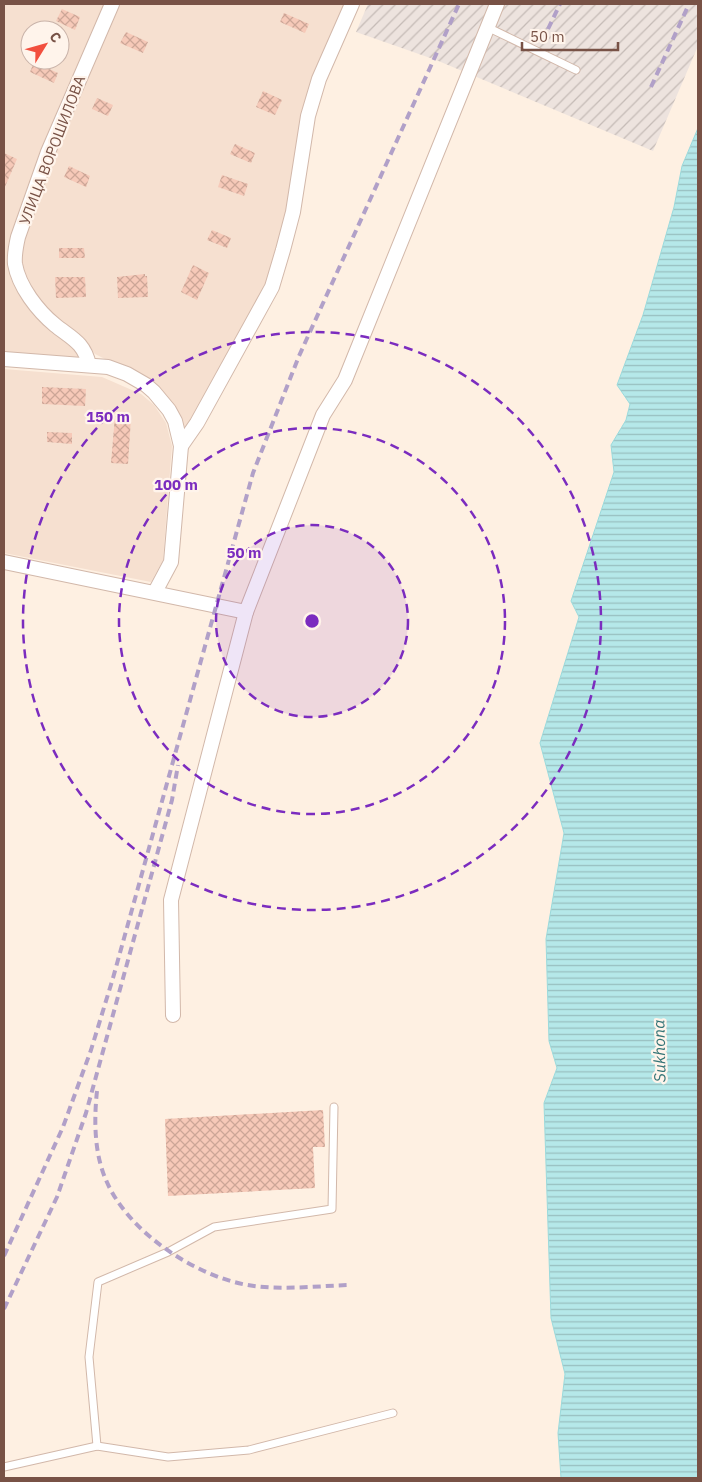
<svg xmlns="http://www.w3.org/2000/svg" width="702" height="1482" font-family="'IBM Plex Sans',sans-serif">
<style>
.residential{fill:#f6e0d0;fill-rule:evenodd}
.industrial{fill:url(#industrial-furrows)}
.water{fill:url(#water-rules);stroke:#9bdadc}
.building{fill:url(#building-cross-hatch)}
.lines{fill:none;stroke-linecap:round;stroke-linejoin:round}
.lane-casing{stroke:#d2b8aa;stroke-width:9}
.street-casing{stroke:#d2b8aa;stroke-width:16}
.lane{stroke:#fff;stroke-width:7}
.street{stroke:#fff;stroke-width:14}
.rail{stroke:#b1a0c8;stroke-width:4;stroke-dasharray:8 5;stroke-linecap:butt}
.ring{fill:none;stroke:#7b2cbf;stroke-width:2.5;stroke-dasharray:9 6}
.labels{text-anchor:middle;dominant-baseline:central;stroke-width:4.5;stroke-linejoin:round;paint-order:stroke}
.street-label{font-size:15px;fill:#785246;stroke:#fff4eb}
.water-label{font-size:16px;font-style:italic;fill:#367577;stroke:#fff4eb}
.centre{fill:#7b2cbf;stroke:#fff4eb;stroke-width:2.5}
.ring-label{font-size:15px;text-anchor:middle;font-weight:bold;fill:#7b2cbf;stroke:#fff4eb;stroke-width:4.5;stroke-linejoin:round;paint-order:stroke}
</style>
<defs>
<pattern id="industrial-furrows" width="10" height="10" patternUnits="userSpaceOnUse" patternTransform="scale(1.25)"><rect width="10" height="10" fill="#ede3de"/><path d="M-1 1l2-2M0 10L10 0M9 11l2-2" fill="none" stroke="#c5bbb6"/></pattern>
<pattern id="water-rules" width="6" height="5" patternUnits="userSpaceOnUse" patternTransform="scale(1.25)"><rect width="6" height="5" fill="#b5e8e9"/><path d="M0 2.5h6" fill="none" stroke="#98bfbf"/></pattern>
<pattern id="building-cross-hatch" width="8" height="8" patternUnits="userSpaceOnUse" patternTransform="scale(1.25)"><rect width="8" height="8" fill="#f6c9b8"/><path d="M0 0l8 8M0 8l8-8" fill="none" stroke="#cca697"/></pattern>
</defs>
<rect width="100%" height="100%" fill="#fef0e2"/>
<!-- residential -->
<g class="residential">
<path d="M 4,4 L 109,4 L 11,264 L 79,348 L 80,360 L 4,356 ZM 30,30 L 60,30 L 60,60 L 30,60 Z"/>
<path d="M 114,4 L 349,4 L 315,78 L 291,211 L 269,285 L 183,437 L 143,378 L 95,354 L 73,334 L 46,314 L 22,276 L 19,252 L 50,153 Z"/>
<path d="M 4,369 L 102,377 L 141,394 L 154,405 L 166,423 L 172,446 L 163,560 L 151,582 L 4,553 Z"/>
</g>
<!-- industrial -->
<path class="industrial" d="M 368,4 L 698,4 L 698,46 L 653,151 L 436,60 L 356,32 Z"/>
<!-- water -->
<path class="water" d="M 698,128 L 698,1478 L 561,1478 L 558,1433 L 565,1374 L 551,1318 L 544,1103 L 557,1068 L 549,1041 L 546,939 L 564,833 L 540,743 L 579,617 L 571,601 L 614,472 L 611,445 L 626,420 L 630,404 L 617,385 L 643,315 L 674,207 L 682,166 Z"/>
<!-- building -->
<g class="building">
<path d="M 62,9 L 80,17 L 75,30 L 56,21 Z"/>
<path d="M 284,13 L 309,24 L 305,33 L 280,22 Z"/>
<path d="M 126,32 L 148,42 L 143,53 L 120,43 Z"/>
<path d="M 34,62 L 58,73 L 54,83 L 30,72 Z"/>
<path d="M 263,91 L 282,100 L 275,115 L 256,107 Z"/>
<path d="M 97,98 L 113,105 L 108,116 L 92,109 Z"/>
<path d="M 235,144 L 255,153 L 251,163 L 230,154 Z"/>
<path d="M 4,153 L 17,159 L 4,189 Z"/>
<path d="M 69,166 L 90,176 L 86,187 L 64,177 Z"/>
<path d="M 222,175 L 248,184 L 244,196 L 218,187 Z"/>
<path d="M 212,230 L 231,238 L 227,248 L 207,240 Z"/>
<path d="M 59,248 L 84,248 L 85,258 L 59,258 Z"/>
<path d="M 193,265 L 209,273 L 197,300 L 181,292 Z"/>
<path d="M 145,274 L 145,276 L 147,276 L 148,297 L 118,298 L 117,277 Z"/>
<path d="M 55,277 L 85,277 L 86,297 L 56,298 Z"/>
<path d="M 42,387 L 86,389 L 85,406 L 42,404 Z"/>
<path d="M 115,416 L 131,417 L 128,464 L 111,463 Z"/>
<path d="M 47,432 L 72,433 L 72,444 L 47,442 Z"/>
<path d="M 323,1110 L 325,1147 L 313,1147 L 315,1188 L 168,1196 L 165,1119 Z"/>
</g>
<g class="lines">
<defs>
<g id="lane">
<path d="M 487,27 L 576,70"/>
<path d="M 97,1446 L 89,1357 L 98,1282 L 168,1252 L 214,1227 L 332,1209 L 334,1107"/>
<path d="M 4,1467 L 97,1446 L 168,1457 L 249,1450 L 393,1413"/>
</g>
<g id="street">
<path d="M 4,359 L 108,367 L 127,374 L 146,385 L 154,392 L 169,410 L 175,421 L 181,446 L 171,562 L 155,592"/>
<path d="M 89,365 C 84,342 71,338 55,325 C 38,311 19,287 15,264 C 14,255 16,246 18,237 L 48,152 L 112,4"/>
<path d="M 181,446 L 197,423 L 272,287 L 283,250 L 293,212 L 308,116 L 319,79 L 352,4"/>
<path d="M 4,562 L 246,612 L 323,415 L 345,380 L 497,4"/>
<path d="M 173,1015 L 171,900 L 246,612"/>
</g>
</defs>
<!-- lane casing -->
<use href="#lane" class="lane-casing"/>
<!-- street casing -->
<use href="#street" class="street-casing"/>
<!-- lane -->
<use href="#lane" class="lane"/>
<!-- street -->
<use href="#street" class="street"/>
<!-- rail -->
<g class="rail">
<path d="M 548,29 L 560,4"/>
<path d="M 651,87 L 689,4"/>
<path d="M 97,1091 C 94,1119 94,1153 106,1180 C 128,1233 199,1279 254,1286 C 285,1290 318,1286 349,1285"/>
<path d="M 4,1256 L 63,1127 L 91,1050 L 113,978 L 253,473 L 299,356 L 459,4"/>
<path d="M 4,1309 L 57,1197 L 86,1113 L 172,800 L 178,765"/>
</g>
</g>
<!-- distance rings -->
<circle cx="312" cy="621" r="96" fill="#7b2cbf" fill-opacity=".12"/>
<g class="ring">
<circle cx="312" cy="621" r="96"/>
<circle cx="312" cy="621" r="193"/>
<circle cx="312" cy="621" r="289"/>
</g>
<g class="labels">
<!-- street labels -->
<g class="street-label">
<text transform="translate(52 150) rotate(-69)">УЛИЦА ВОРОШИЛОВА</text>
</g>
<!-- water labels -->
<g class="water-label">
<text transform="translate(659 1051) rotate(-91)">Sukhona</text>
</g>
</g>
<circle cx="312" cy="621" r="8" class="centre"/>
<g class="ring-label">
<text x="108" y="422">150 m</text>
<text x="176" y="490">100 m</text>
<text x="244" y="558">50 m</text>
</g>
<!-- border -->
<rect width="702" height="1482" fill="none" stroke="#785246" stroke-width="10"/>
<!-- north arrow -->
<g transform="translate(45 45) rotate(53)"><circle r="24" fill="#fff4eb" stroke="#c9b3a9"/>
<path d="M0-4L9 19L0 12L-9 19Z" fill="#f24f3e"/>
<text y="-8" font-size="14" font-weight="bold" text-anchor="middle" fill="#785246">С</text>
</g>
<!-- scale -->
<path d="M522 42v8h96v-8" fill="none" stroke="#785246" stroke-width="2.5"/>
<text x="530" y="42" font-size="15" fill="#785246" stroke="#fff4eb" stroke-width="4" paint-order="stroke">50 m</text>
</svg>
